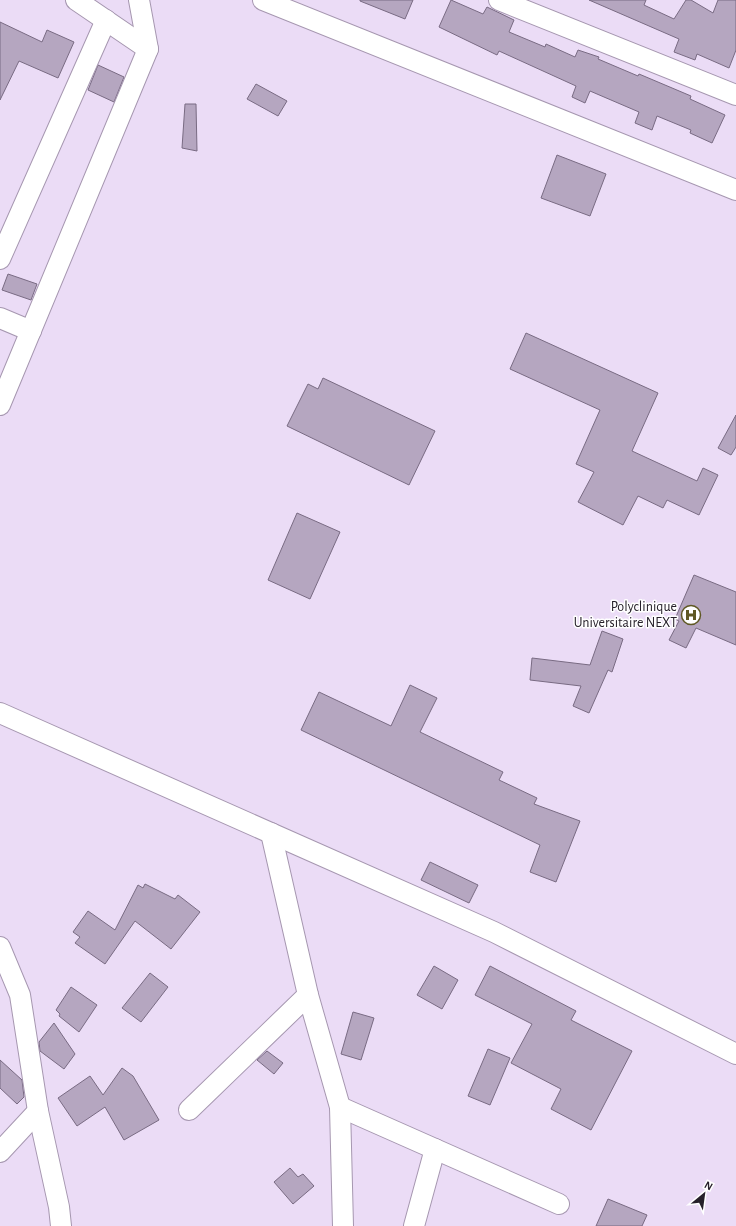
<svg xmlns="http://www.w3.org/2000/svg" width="736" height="1226" font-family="'Alegreya Sans',sans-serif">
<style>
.building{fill:#b5a6c0;stroke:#796b83}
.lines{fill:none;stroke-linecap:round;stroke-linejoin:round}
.street-casing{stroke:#a697b0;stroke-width:22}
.street{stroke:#fff;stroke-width:20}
.labels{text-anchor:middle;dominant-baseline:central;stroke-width:3;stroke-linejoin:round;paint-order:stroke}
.poi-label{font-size:14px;fill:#26202a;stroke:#fff;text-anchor:end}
</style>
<rect width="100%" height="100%" fill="#ebdcf6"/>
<!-- building -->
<g class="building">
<path d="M 360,0 L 413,0 L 405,19 L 360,1 Z"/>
<path d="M 451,0 L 483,14 L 487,7 L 514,20 L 509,32 L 545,47 L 546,44 L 575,57 L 578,50 L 599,57 L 598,59 L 638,76 L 639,74 L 691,96 L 690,99 L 725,115 L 712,143 L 690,133 L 691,130 L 657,116 L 652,130 L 635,123 L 639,112 L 590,91 L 585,103 L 572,97 L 576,86 L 499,51 L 497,55 L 439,27 Z"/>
<path d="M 589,0 L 646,0 L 644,5 L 646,6 L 674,19 L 686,0 L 691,0 L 713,13 L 718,0 L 736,0 L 736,50 L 729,68 L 697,54 L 695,60 L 674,52 L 679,39 Z"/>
<path d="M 0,22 L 42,42 L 47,30 L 74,42 L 58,78 L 19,61 L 0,100 Z"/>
<path d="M 98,65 L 124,77 L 114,102 L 88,90 Z"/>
<path d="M 256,84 L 287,101 L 278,116 L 247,99 Z"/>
<path d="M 185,104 L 196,104 L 197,151 L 182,148 Z"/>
<path d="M 557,155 L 606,174 L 590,216 L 541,198 Z"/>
<path d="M 8,274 L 37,284 L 31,300 L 2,290 Z"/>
<path d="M 526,333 L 658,393 L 632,451 L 697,481 L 703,468 L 718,475 L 699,515 L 667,500 L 663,508 L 638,496 L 623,525 L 578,502 L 594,472 L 576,464 L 600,410 L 510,369 Z"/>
<path d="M 323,378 L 435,431 L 409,485 L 287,426 L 308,384 L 318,389 Z"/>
<path d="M 736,415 L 736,447 L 731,455 L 718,448 Z"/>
<path d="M 297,513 L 340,532 L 310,599 L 268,580 Z"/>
<path d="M 694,575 L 736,592 L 736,645 L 696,628 L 686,648 L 669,640 L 679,621 L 675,619 Z"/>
<path d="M 602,631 L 623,639 L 612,672 L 608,670 L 589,713 L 573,706 L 581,686 L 530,680 L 532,658 L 590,665 Z"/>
<path d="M 410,685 L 437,698 L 420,732 L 503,772 L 499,780 L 537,798 L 534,804 L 580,821 L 556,882 L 530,872 L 540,845 L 301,730 L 319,692 L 391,726 Z"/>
<path d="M 430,862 L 478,885 L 469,903 L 421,880 Z"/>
<path d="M 145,884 L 175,899 L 178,895 L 200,912 L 171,949 L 135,921 L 105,964 L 75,943 L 80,937 L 73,932 L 88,911 L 115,930 L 138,885 L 143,888 Z"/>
<path d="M 434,966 L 458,980 L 442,1009 L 417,995 Z"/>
<path d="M 490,966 L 576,1011 L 571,1020 L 632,1051 L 591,1130 L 551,1109 L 561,1089 L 511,1063 L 532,1024 L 475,995 Z"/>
<path d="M 150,973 L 168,987 L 141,1022 L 122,1008 Z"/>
<path d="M 71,987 L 97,1005 L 79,1032 L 59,1016 L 60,1014 L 56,1010 Z"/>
<path d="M 353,1012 L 374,1018 L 361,1060 L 341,1054 Z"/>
<path d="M 54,1023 L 75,1054 L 64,1069 L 40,1051 L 39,1042 Z"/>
<path d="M 488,1049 L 510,1058 L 490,1105 L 468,1096 Z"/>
<path d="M 267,1051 L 283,1063 L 274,1074 L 257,1060 Z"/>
<path d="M 0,1060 L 22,1080 L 24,1097 L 17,1104 L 0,1088 Z"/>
<path d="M 122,1068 L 133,1076 L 159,1120 L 124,1140 L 105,1107 L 77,1126 L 58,1098 L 90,1076 L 103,1095 Z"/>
<path d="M 290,1168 L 298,1177 L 303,1174 L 314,1186 L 293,1204 L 274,1182 Z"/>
<path d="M 608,1199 L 647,1215 L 642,1226 L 596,1226 Z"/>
</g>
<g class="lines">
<defs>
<g id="street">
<path d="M 76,0 L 148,49"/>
<path d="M 263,0 L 736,190"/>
<path d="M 499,0 L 736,95"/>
<path d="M 0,259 L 106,20"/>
<path d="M 0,318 L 31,331"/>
<path d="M 0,405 L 148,49 L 139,0"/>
<path d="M 0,713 L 494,932 L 736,1054"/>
<path d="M 271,833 L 308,995 L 340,1107 L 343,1226"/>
<path d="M 0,947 L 20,995 L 38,1111 L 59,1207 L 61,1226"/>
<path d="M 340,1107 L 559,1204"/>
<path d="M 189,1110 L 308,995"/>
<path d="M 0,1152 L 38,1111"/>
<path d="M 414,1226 L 435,1149"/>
</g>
</defs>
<!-- street casing -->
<use href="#street" class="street-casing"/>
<!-- street -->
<use href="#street" class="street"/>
</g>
<!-- icons -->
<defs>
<symbol id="hospital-ring" viewBox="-11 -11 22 22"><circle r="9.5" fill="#fff" stroke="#5f5824" stroke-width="1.5"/><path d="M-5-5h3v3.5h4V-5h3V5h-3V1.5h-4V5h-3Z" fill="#5f5824"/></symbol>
</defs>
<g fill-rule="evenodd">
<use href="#hospital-ring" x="680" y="604" width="22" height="22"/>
</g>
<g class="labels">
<!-- poi labels -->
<g class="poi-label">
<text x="677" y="607">Polyclinique<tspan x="677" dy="16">Universitaire NEXT</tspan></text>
</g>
</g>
<!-- north arrow -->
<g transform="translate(704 1194) rotate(29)" stroke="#ffffff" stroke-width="3" paint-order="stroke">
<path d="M0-3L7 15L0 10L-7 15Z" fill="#26202a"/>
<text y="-6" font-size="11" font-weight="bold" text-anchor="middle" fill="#26202a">N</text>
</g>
</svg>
